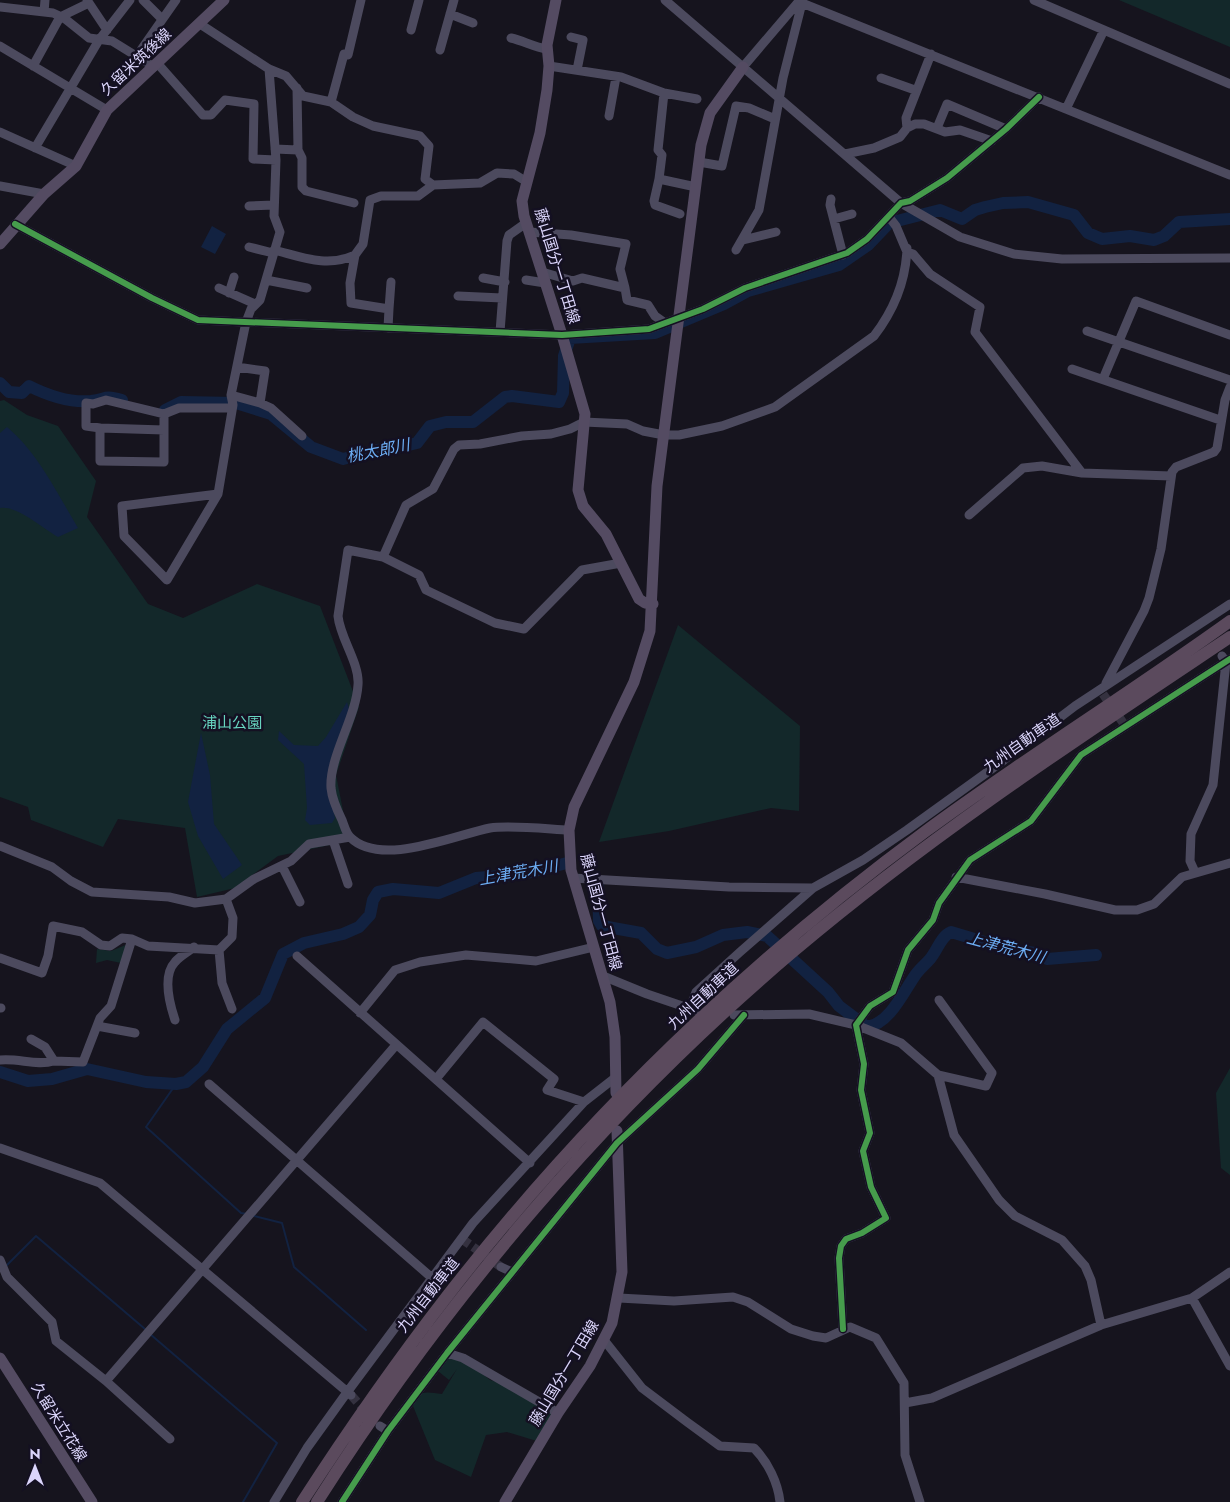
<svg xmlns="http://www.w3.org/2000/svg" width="1230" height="1502" font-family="Jost,'Noto Sans JP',sans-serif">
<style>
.green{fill:#13282a}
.water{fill:#122241}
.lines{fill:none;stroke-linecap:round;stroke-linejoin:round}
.stream{stroke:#122241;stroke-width:2}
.river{stroke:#122241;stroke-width:12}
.minor-tunnel{stroke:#34313f;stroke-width:9;stroke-dasharray:9 4.5;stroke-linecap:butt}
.minor{stroke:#4c4a5e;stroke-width:9}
.major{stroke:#544b62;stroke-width:11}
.highway{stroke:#5b4a5d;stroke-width:12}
.cycleway-casing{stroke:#141022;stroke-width:9}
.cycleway{stroke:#469c4c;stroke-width:6}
.labels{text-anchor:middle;stroke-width:5;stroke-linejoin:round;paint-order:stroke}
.street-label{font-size:15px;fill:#dbd5fb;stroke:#141022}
.park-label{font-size:15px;fill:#67d5c0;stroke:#141022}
.water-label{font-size:16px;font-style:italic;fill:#6cadf3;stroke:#141022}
</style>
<rect width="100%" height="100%" fill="#16141e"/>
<path class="green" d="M1119,0H1230V47Z
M4,400L27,415L58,426L96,481L87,517L148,604L183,618L257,584L320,606L359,707L336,775L349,841L278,856L235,888L197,897L185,828L118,819L103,847L31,820L28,807L0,797V401Z
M678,625L800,726L799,811L771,808L669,831L599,842Z
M128,944L121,963L107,960L96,963L97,949L111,951Z
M1230,1068V1175L1221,1168L1216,1093Z
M447,1353L463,1358L490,1380L517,1388L558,1413L540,1442L507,1432L486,1435L471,1477L435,1460L413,1406C418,1389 426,1392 442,1394L457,1369L449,1380L438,1371Z"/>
<path class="water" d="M212,226L226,234L215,254L201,247Z
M7,427C38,453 57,493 78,528L58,537C42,528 17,505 0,508V433Z
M347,702L350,712L329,788L335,818L332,823L310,825L305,820L307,808L304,764L278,740L279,731L294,745L318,746L326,737Z
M201,733L210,775L214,824L242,865L223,879L198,836L188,802Z"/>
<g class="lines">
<path class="stream" d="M176,1084L146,1127L241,1213L247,1214
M254,1216L282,1223L294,1267L366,1330
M5,1267L36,1236L145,1329
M150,1334L277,1443L243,1502"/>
<path class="river" d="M0,383L9,392L22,393L29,386C47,395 70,403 91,401C108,399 102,395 122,400
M165,410L181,402L236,403L271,414L311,447L343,459L377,450L396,448L417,443L430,426L446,422H473L505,397L512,396L559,402L563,393L564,356L570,338L655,333L724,304L748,291L839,265L868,245L889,223L940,210L962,219L975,210L985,207L1003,203L1028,202L1074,215L1088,233L1102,239L1130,236L1154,240L1164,236L1179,222L1230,219
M598,882L599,921L602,926L641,933L657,949L667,953L696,947L723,935L747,932L767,936L828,992L839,1006L867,1027C889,1024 903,993 914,977C918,970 925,965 930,959C937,951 941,936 951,932L1008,949L1035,953L1047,959L1096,955
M0,1072L28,1081L52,1079L87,1069L146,1082L176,1084L186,1082L203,1067L227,1029L265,998L283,954L304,943L343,934L359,927L370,915L373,900L378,892L393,889L439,893L476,878L523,874L567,863"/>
<path class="minor-tunnel" d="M1103,694L1126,727
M462,1239L501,1267
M351,1395L367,1413"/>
<path class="minor" d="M87,0L107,30
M143,0L162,19
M665,0L901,203L960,237L1014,254L1062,259L1230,258
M801,0L802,3L1230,175
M1034,0L1230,84
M0,7L53,13L64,18L89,38L112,41L154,67
M44,12L45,0
M450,14L473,23
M200,24L269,69L286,76L303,96L331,102L353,117L373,126L420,136L429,146L425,179L433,185L480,183L497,173L514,174L527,182
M411,30L419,0
M571,37L583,40L577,70
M511,38C524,41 534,47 547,49
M0,46L107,110
M440,50L454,0
M136,57L176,0
M158,64L203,115H211L225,100L254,104L253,159L276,160
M33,66L60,17L89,3
M549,66L621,77L664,93L697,99
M743,67L800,0
M881,78L915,90
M331,102L344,54L348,55L361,0
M1066,109L1104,30
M609,116L616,77
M907,128L906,118L931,54
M937,128L947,104L1006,129
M0,132L76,166
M35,148L99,40L130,0
M275,149L298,150L297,88
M298,150L302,158V187L306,191L354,203
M845,154L874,148L900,137L907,128L915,124H924L945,132L960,130L992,141
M699,162L722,166L736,106L749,108L775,119
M659,179L662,155L658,150L664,93
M0,186L44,194
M831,199L830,205L843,255
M249,206L274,205
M680,214L655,205L654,201L659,179L696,187
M889,217L896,226L907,252L913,254L930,274L980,307L975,332L1082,473
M834,219L852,214
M15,224L152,298L198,320L562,335L649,329L703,309L745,288L847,253L867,239L901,203L910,201L947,178L1006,129L1039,97
M529,232L571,235L626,244L620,269L625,288L582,278L573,281L542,272
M743,240L776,232
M249,247L273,253
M274,250C302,257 327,268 355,255
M736,250L759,210L783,78L802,3
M483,278L505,282
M266,280L307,288
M526,280L545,283
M219,288L255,304
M625,288L627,300L648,305L655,316L665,323
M229,293L234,277
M458,296L502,298
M389,309L391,282
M388,328L389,309L351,303L350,283L355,255L363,244L370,200L381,196H418L433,185
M1087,331L1230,380
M500,332L507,241L509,235L526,223
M1072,369L1220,420
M1103,379L1136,301L1230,335
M231,395L260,403L265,371L237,367
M260,403L271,408L302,436
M100,428L86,426V403L93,404L106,400L164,414
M164,430L100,428V461L164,462V414L179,408H232
M218,494L233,405L231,395L246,322L251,309L260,300L280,232L274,216L276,160L269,69
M218,494L167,580L124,536L122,506Z
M969,515L1023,468L1042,466L1082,473L1171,476
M383,557L348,550L338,616C340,638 360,664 358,685C356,718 329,757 331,788C332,799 337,810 342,820C344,825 346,833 350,837C380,868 455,835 490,828C509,825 548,829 569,830
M621,563L582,570L524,629L495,623L426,590L419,575L383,557L406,505L433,489L454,449L459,445L480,444L522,436L551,434L570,429L584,422L627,424L643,431L664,435H679L722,426L775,407L874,336C894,310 906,280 907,248
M1106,683L1144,611L1149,598L1161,549L1172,472L1176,467L1214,452L1217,448L1225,400L1230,387
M333,840L348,884
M0,846L52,867L71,881L92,892L169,897L195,903L226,899L254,879L291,861L309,844L350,837
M282,866L300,902
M1195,872L1190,861L1191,834L1213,785L1226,662L1222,656
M956,877L1045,894L1115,910H1137L1154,904L1182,877L1230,863
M573,878L729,887L813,888
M219,950L222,983L232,1009
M297,956L530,1163
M0,958L42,973L48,956L53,926L82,932L101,945L110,946L122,938L132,939L148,946L219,950L232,937L233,918L226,899
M603,976L647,994L697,1011
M0,1008H1
M690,1008L696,992L740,952L813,888L863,860L907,830L1004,760L1075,706L1230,604
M360,1013L395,970L420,962L466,955L536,961L594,947
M734,1015L809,1014L856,1025L901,1043L938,1075L986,1086L992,1073L939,1000
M175,1020C170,1005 162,976 175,962C180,956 188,952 194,947
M97,1026L135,1033
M31,1039L45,1047L54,1061L83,1062L100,1018L111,1006L132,939
M0,1060C19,1058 36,1066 54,1061
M938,1075L954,1135L999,1200L1015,1216L1062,1240L1085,1266L1091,1280L1101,1325
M436,1079L483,1022L554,1079L547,1090L584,1102
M209,1084L431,1277
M0,1148L100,1183L351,1395
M0,1260L7,1277L52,1322L56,1341L106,1381L170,1439
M501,1267L512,1272
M619,1298L674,1301L733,1297L748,1302L791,1329L813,1336L826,1338L850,1327L876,1338L904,1383L905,1455L920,1502
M1192,1298L1230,1366
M843,1329L839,1258L841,1246L846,1239L862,1233L886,1218L871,1187L863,1151L870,1133L861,1090L864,1064L856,1025L870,1006L893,992L908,950L933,920L939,903L970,860L1031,821L1081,755L1230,659
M604,1340L642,1388L687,1422L720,1446L754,1448C768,1462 778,1483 780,1502
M447,1353L463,1358L558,1413
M106,1381L396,1045
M905,1403L932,1398L1101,1325L1192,1298L1230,1272
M380,1426L388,1431
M274,1502L307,1448L348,1391L473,1223L584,1102L616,1077
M342,1502L388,1431L447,1353L617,1143L698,1069L744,1015"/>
<path class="major" d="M556,0L547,45L549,66L547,90L540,133L522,201L524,216L562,335L585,414L578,490L583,506L606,534L639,599L645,603L653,604
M0,244L44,194L76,166L107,110L224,0
M616,1093L615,1037L610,1002L571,870L569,830L574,807L634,682L650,631L657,486L701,145L710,113L743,67
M0,1358L92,1502
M505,1502L558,1413L590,1366L612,1323L622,1272L617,1131"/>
<path class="highway" d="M302,1502C348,1431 396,1362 448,1295C584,1120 747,963 926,831C1025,758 1130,693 1230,621
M317,1502C448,1296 609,1107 795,950C932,834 1082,736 1230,637"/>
<defs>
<path id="cycleway" d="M15,224L152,298L198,320L562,335L649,329L703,309L745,288L847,253L867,239L901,203L910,201L947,178L1006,129L1039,97
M843,1329L839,1258L841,1246L846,1239L862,1233L886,1218L871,1187L863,1151L870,1133L861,1090L864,1064L856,1025L870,1006L893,992L908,950L933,920L939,903L970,860L1031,821L1081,755L1230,659
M342,1502L388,1431L447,1353L617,1143L698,1069L744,1015"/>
</defs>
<use href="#cycleway" class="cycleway-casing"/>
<use href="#cycleway" class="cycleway"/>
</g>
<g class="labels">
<g class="street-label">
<text transform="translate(136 62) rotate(-43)" y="5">久留米筑後線</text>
<text transform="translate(557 266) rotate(73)" y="5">藤山国分一丁田線</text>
<text transform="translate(1022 743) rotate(-35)" y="5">九州自動車道</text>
<text transform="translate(601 912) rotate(75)" y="5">藤山国分一丁田線</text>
<text transform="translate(703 996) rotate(-43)" y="5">九州自動車道</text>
<text transform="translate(428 1295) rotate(-52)" y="5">九州自動車道</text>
<text transform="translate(564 1373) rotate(-59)" y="5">藤山国分一丁田線</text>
<text transform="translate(59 1422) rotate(58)" y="5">久留米立花線</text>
</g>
<g class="park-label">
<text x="232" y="728">浦山公園</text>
</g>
<g class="water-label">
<text transform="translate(378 450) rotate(-11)" y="6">桃太郎川</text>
<text transform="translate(518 872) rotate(-10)" y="6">上津荒木川</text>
<text transform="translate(1006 947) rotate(15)" y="6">上津荒木川</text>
</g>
</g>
<g transform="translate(35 1467)" stroke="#141022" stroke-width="4" paint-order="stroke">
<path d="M0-4L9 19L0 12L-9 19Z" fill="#dbd5fb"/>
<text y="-8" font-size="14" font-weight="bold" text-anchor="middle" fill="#dbd5fb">N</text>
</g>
</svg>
